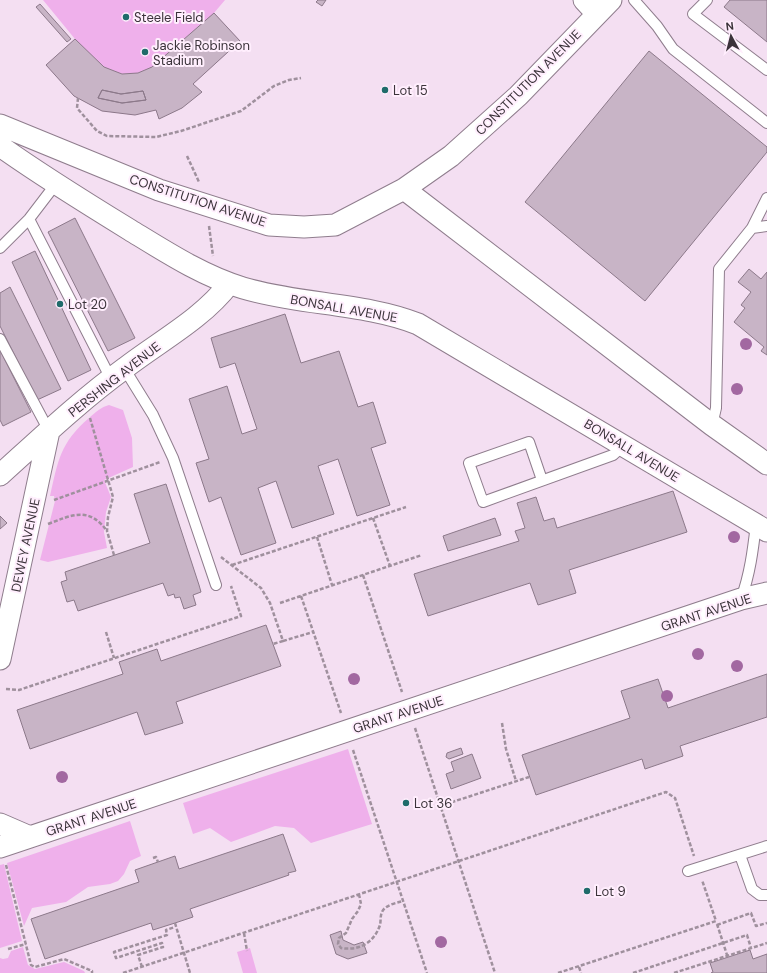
<svg xmlns="http://www.w3.org/2000/svg" width="767" height="973" font-family="'DM Sans',sans-serif">
<style>
.green{fill:#efb0eb}
.building{fill:#c8b4c6;stroke:#8c798a;fill-rule:evenodd}
.lines{fill:none;stroke-linecap:round;stroke-linejoin:round}
.service-casing{stroke:#8f7d8d;stroke-width:12}
.minor-casing{stroke:#8f7d8d;stroke-width:23}
.path{stroke:#9f909d;stroke-width:2.5;stroke-dasharray:4 2;stroke-linecap:butt}
.service{stroke:#fff;stroke-width:10}
.minor{stroke:#fff;stroke-width:21}
.tree{fill:#a268a1}
.poi-dot{fill:#1f6b6a;stroke:#ffeefd;stroke-width:1.5}
.labels{text-anchor:middle;stroke-width:4;stroke-linejoin:round;paint-order:stroke}
.poi-label{font-size:13px;fill:#3b333a;stroke:#ffeefd;text-anchor:start}
.street-label{font-size:13px;fill:#3b333a;stroke:#ffeefd}
</style>
<rect width="100%" height="100%" fill="#f4dff2"/>
<path class="green" d="M43,0H225L214,13L240,41L193,84L156,110L135,115L102,111L74,96L46,65L75,39Z
M109,405L123,410L132,438L133,467L104,480L111,497L106,512L104,532L107,548L48,562L40,560L55,501L54,496H50C58,461 60,443 89,418C96,412 101,407 109,405Z
M348,749L372,824L311,843L294,828L275,826L231,842L210,828L193,834L183,803Z
M130,821L141,856L130,861L124,874L118,881L110,884L88,887L66,902L32,908L24,926L7,863Z
M4,864L22,941L0,948V865Z
M23,947L28,965L35,969L64,962L84,971L85,973H0V958L3,959L8,958L11,951Z
M250,948L257,973H243L237,952Z"/>
<path class="building" d="M318,0H326L322,6L316,2Z
M730,0H767V42L724,7Z
M40,4L71,39L67,42L36,7Z
M214,13L240,41L193,84L202,92L182,108L159,119L156,110L135,115L102,111L74,96L46,65L75,39L104,67L122,74L138,73L152,67ZM102,90L121,94L143,91L146,100L122,103L98,98Z
M649,51L767,147V152L645,301L525,202Z
M102,90L121,94L143,91L146,100L122,103L98,98Z
M75,218L135,338L108,351L48,232Z
M35,251L91,370L68,381L12,262Z
M749,269L761,279L767,272V355L761,351L764,347L734,322L745,308L741,305L751,292L738,282Z
M10,287L61,389L37,400L0,326V293Z
M285,314L301,363L339,351L358,407L373,402L386,443L371,448L390,505L357,516L338,459L318,466L334,514L292,528L276,481L258,488L276,543L241,555L221,497L209,502L196,463L209,459L189,399L227,386L242,434L257,429L235,363L220,368L211,338Z
M0,350L31,412L3,426L0,420Z
M166,484L199,585L201,592L193,595L196,605L184,609L180,597L175,598L174,594L168,596L163,583L78,611L74,600L67,602L61,582L67,580L65,572L150,543L134,494Z
M673,491L687,532L569,570L576,593L538,605L530,583L428,616L414,574L519,541L515,531L525,528L517,503L536,497L544,521L554,518L557,528Z
M0,516L7,523L0,529Z
M495,518L501,535L448,551L443,536Z
M266,625L281,666L176,702L183,723L145,735L137,712L30,749L17,710L123,674L119,662L157,649L161,661Z
M767,674V717L680,746L683,756L645,769L642,759L536,795L522,755L630,718L621,691L658,679L668,708Z
M461,748L463,754L449,759L446,757L447,753Z
M472,754L481,778L451,789L446,774L454,771L451,762Z
M283,834L296,871L288,873L289,875L190,909L193,917L175,923L153,930L151,923L45,959L31,919L139,882L135,870L175,856L179,869Z
M341,931L343,940L354,945L363,942L367,953L348,959L336,954L330,935Z
M750,950L753,959L767,954V973H711L713,972L710,963Z"/>
<g class="lines">
<defs>
<path id="service" d="M634,0L657,26L673,49L767,123
M707,0L693,14L767,70
M29,219L111,379
M752,228L767,226
M0,248L29,219L55,185
M0,339L49,431
M124,368L153,415L173,458L216,585
M712,425L716,408L719,269L752,228L767,198
M542,480L529,442L469,463L483,502L613,455L624,445
M741,599C750,574 753,550 756,524
M740,855L752,889L760,895H767
M688,871L767,846"/>
<path id="minor" d="M584,0L596,13
M0,125L159,190L269,225L304,227L335,225L404,189L451,156L518,96L611,0
M0,146C42,176 86,203 130,230C166,252 203,276 243,288C300,305 365,303 418,324L767,531
M404,189L712,425L767,464
M0,475C41,438 81,400 125,368C160,341 202,319 229,284
M0,659L49,431
M0,824L30,837
M0,847L741,599L767,593"/>
</defs>
<use href="#service" class="service-casing"/>
<use href="#minor" class="minor-casing"/>
<path class="path" d="M78,98L77,108L97,131L107,136L156,137L181,131L241,111L274,86L289,80L301,78
M187,156L199,182
M209,226L213,256
M90,418L113,497L108,517L107,531L114,555
M54,500L160,462
M373,518L390,566
M48,524C72,515 89,506 107,531
M317,537L332,585
M221,557L261,588L270,603L283,641L273,644
M232,565L406,507
M363,575L402,692
M301,596L341,713
M280,603L422,555
M106,632L114,658
M283,641L313,632
M6,689L19,690L241,616L231,586
M502,723L506,749L516,781
M415,728L495,973
M353,750L427,973
M440,806L529,777
M153,858L156,857L158,862
M6,865L31,965L35,967L64,959L92,971V973
M359,894L361,904L358,911L352,919L346,933L339,938L338,944L341,948C359,951 374,943 380,925C381,921 380,916 382,912C385,905 396,903 403,901
M175,923L190,973
M717,924L728,958
M717,925L751,913L756,926L767,923
M244,933L247,951
M8,949L26,944
M142,967L138,955L163,947L162,943L116,958L114,952L167,935L166,930L175,927
M579,967L581,973
M123,973L666,792L675,798L694,856
M558,973L716,921L702,880
M633,973L747,935L751,948
M674,973L767,943"/>
<use href="#service" class="service"/>
<use href="#minor" class="minor"/>
</g>
<g class="tree">
<circle cx="746" cy="344" r="6"/>
<circle cx="737" cy="389" r="6"/>
<circle cx="734" cy="537" r="6"/>
<circle cx="698" cy="654" r="6"/>
<circle cx="737" cy="666" r="6"/>
<circle cx="354" cy="679" r="6"/>
<circle cx="667" cy="696" r="6"/>
<circle cx="62" cy="777" r="6"/>
<circle cx="441" cy="942" r="6"/>
</g>
<g class="poi-dot">
<circle cx="126" cy="17" r="4"/>
<circle cx="145" cy="52" r="4"/>
<circle cx="385" cy="90" r="4"/>
<circle cx="60" cy="304" r="4"/>
<circle cx="406" cy="803" r="4"/>
<circle cx="587" cy="891" r="4"/>
</g>
<g class="labels">
<g class="poi-label">
<text x="134" y="22">Steele Field</text>
<text x="153" y="50">Jackie Robinson<tspan x="153" dy="15">Stadium</tspan></text>
<text x="393" y="95">Lot 15</text>
<text x="68" y="309">Lot 20</text>
<text x="414" y="808">Lot 36</text>
<text x="595" y="896">Lot 9</text>
</g>
<g class="street-label">
<text transform="translate(528 82) rotate(-45)" y="5">CONSTITUTION AVENUE</text>
<text transform="translate(198 200) rotate(18)" y="5">CONSTITUTION AVENUE</text>
<text transform="translate(344 308) rotate(10)" y="5">BONSALL AVENUE</text>
<text transform="translate(114 379) rotate(-38)" y="5">PERSHING AVENUE</text>
<text transform="translate(632 450) rotate(31)" y="5">BONSALL AVENUE</text>
<text transform="translate(25 545) rotate(-78)" y="5">DEWEY AVENUE</text>
<text transform="translate(706 612) rotate(-18)" y="5">GRANT AVENUE</text>
<text transform="translate(398 714) rotate(-18)" y="5">GRANT AVENUE</text>
<text transform="translate(91 817) rotate(-18)" y="5">GRANT AVENUE</text>
</g>
</g>
<g transform="translate(731 36) rotate(353)" stroke="#ffeefd" stroke-width="3" paint-order="stroke">
<path d="M0-3L7 15L0 10L-7 15Z" fill="#3b333a"/>
<text y="-6" font-size="11" font-weight="bold" text-anchor="middle" fill="#3b333a">N</text>
</g>
</svg>
